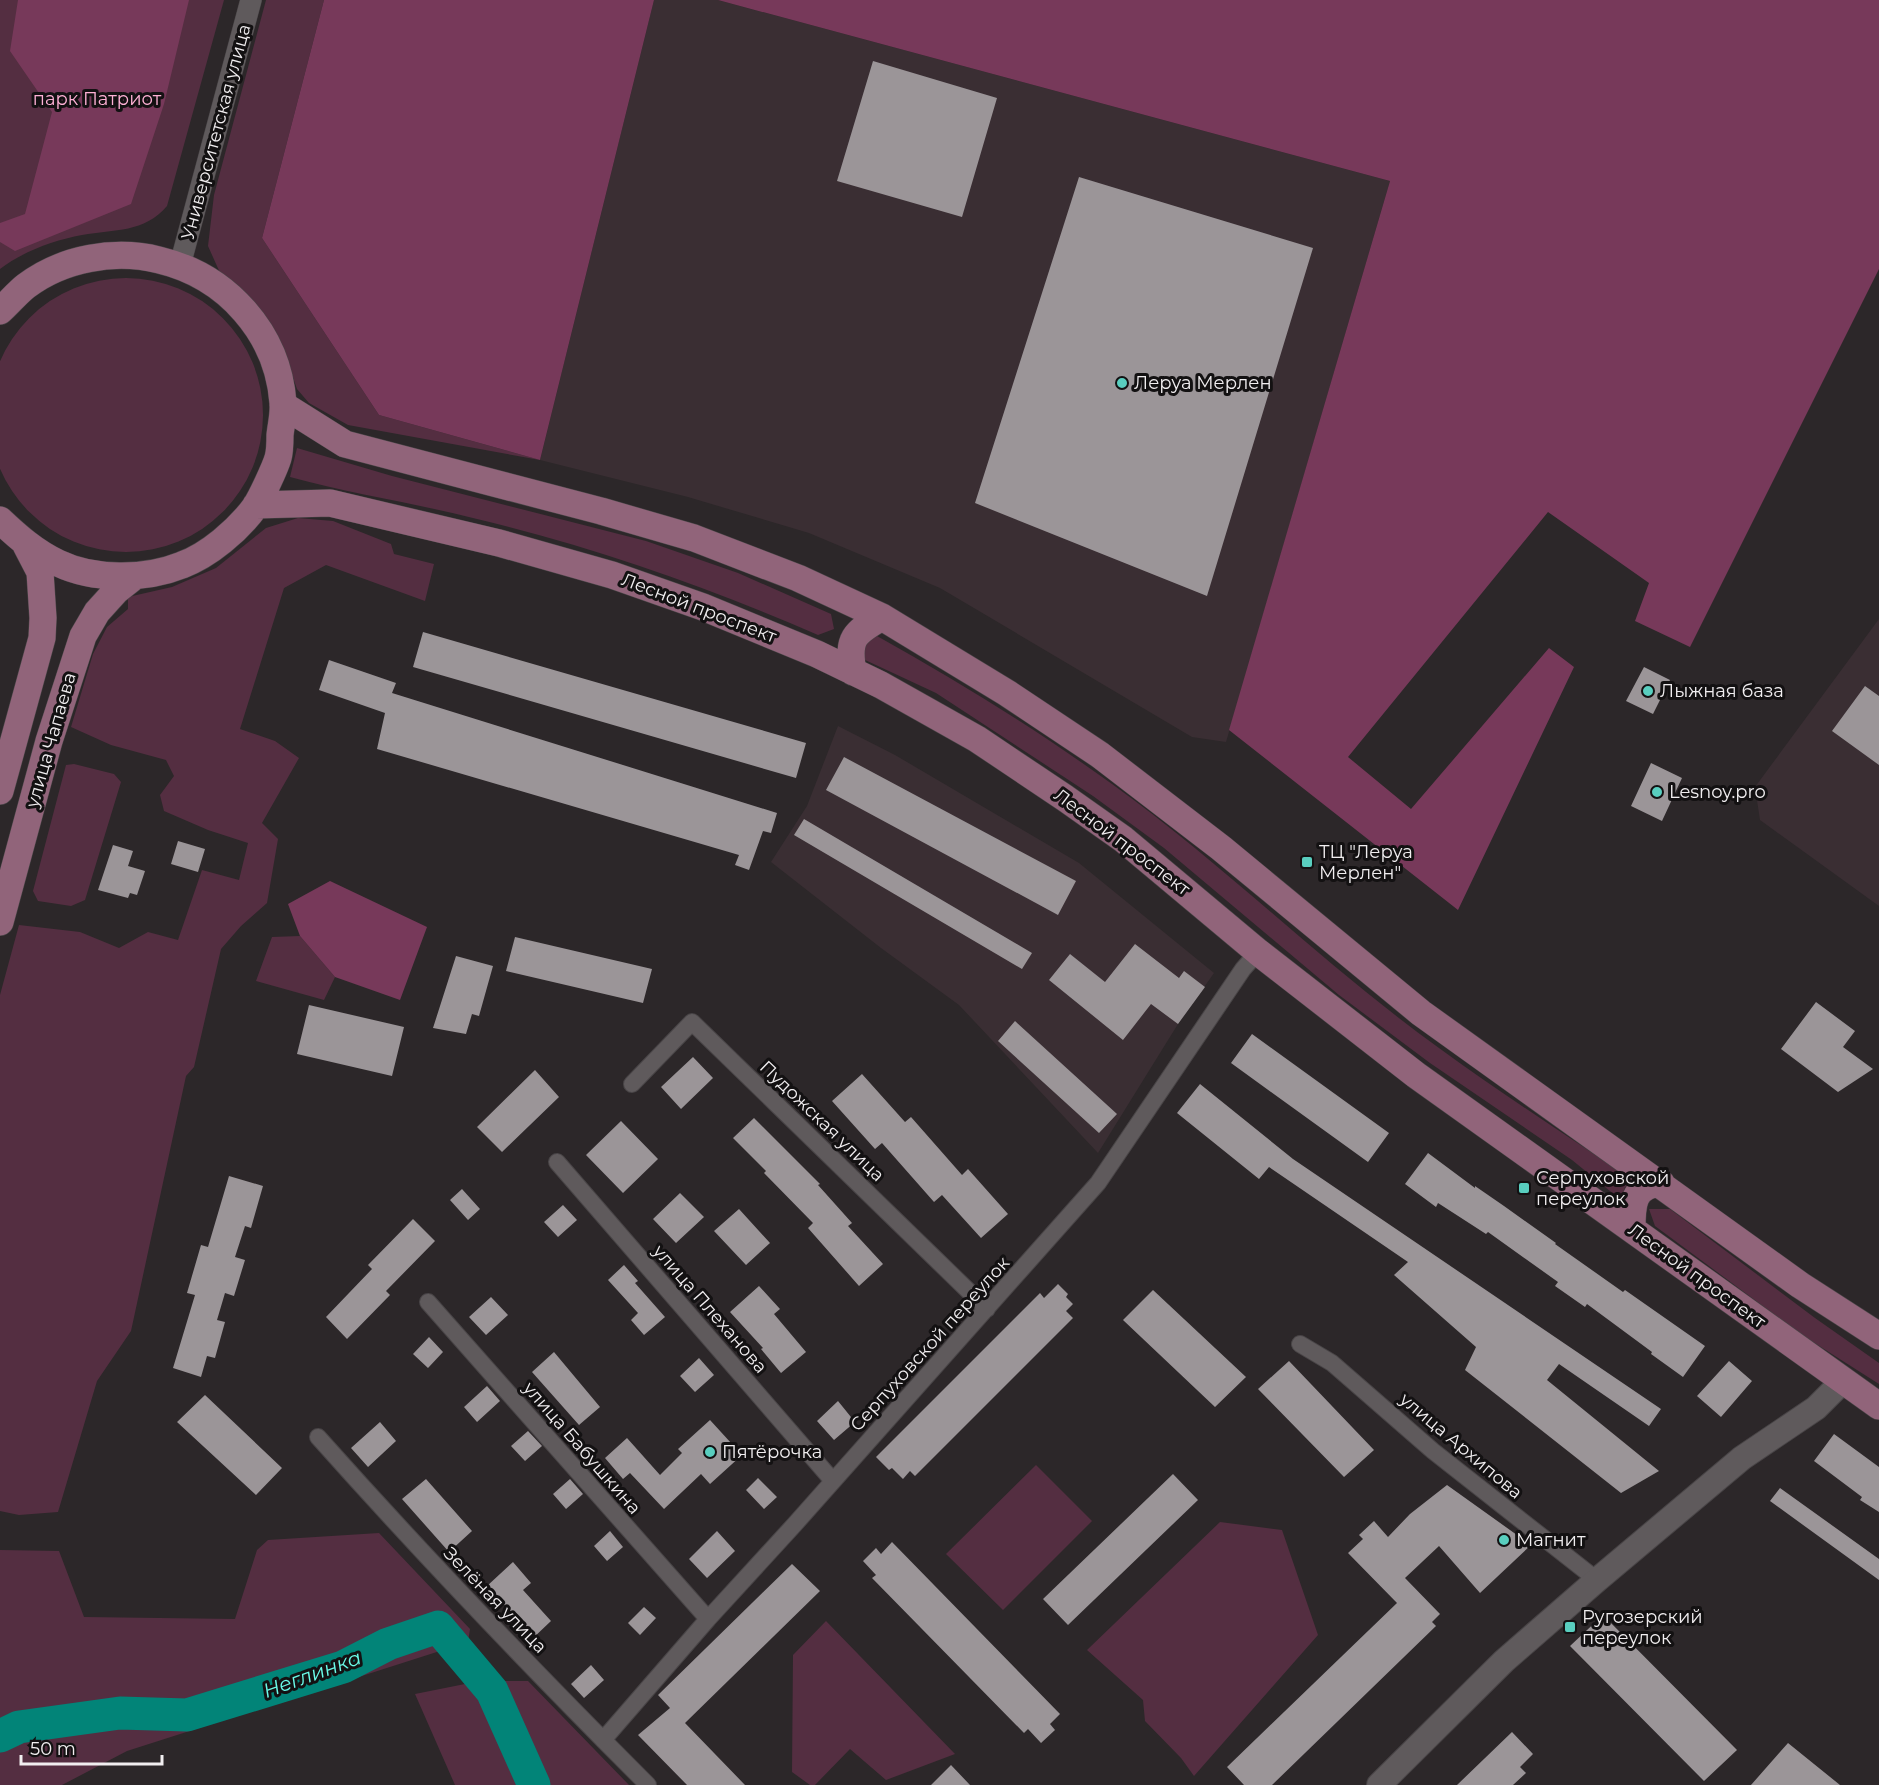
<svg xmlns="http://www.w3.org/2000/svg" width="1879" height="1785" font-family="Montserrat,sans-serif">
<style>
.built{fill:#3a2e33}
.green{fill:#542e41}
.forest{fill:#77395a}
.lines{fill:none;stroke-linecap:round;stroke-linejoin:round}
.river{stroke:#028478;stroke-width:33}
.building{fill:#9b9598}
.minor-casing{stroke:#494547;stroke-width:18}
.tertiary-casing{stroke:#494547;stroke-width:22}
.secondary-casing{stroke:#494547;stroke-width:26}
.primary-casing{stroke:#494547;stroke-width:28}
.minor{stroke:#5f5a5c;stroke-width:16}
.tertiary{stroke:#5f5a5c;stroke-width:21}
.secondary{stroke:#5f5a5c;stroke-width:24}
.primary{stroke:#91647a;stroke-width:27}
.poi-dot{fill:#59cebf;stroke:#131112;stroke-width:2}
.labels{text-anchor:middle;stroke-width:6;stroke-linejoin:round;paint-order:stroke}
.park-label{font-size:18px;fill:#ffb1d6;stroke:#131112}
.street-label{font-size:18px;fill:#f1eef0;stroke:#131112}
.poi-label{font-size:18px;fill:#f1eef0;stroke:#131112;text-anchor:start}
.water-label{font-size:20px;font-style:italic;fill:#6bfbe9;stroke:#131112}
</style>
<rect width="100%" height="100%" fill="#2c2729"/>
<path class="built" d="M654,0H718L1390,181L1226,742L1192,737L940,588L809,533L688,497L540,460Z
M1879,619V906L1760,820L1755,787Z
M838,726L895,755L1079,863L1214,973L1178,1024L1098,1153L959,1005L881,948L771,862L807,806Z"/>
<path class="green" d="M0,0H224L167,206C144,233 115,229 82,235C54,240 22,252 0,269Z
M266,0H324L262,238L379,415L540,460L348,425L309,403L297,389L282,346L221,275L208,246L214,195Z
M-11 415a137 137 0 1 1 274 0a137 137 0 1 1-274 0Z
M297,448L392,476L646,541L738,573L831,614L834,629L818,635C708,587 594,547 477,519C415,503 351,494 290,477Z
M298,518L333,521L391,544L394,554L434,564L425,601L326,565L284,588L240,729L275,741L299,758L262,823L278,839L267,903L241,926L221,949L194,1067L186,1076L131,1331L97,1381L58,1512L19,1515L0,1511V995L19,925L80,932L119,948L148,932L178,940L202,870L239,880L248,843L208,830L164,811L160,795L174,776L166,760L111,745L71,727L93,654L107,627L128,609V597L172,587L216,568L266,528Z
M877,636C958,681 1037,730 1112,784C1226,866 1325,966 1439,1048C1503,1095 1571,1138 1637,1183L1625,1187L1621,1200L1572,1160L1430,1063L1339,995L1164,848L1093,796L936,693L863,659L859,650L868,637Z
M74,764L114,774L121,782L85,900L71,906L38,901L33,891L66,765Z
M300,936L335,977L324,1000L256,981L272,937Z
M1649,1209H1670L1815,1318L1879,1363V1384L1802,1335L1655,1226Z
M1036,1465L1092,1521L1003,1610L946,1554Z
M1220,1522L1282,1530L1318,1635L1194,1776L1181,1758L1145,1721L1143,1700L1087,1650Z
M379,1533L470,1629L468,1642L127,1751L62,1785H0V1550L59,1551L84,1617L235,1619L257,1550L268,1540Z
M826,1621L955,1754L886,1780L850,1749L815,1785H810L792,1772L793,1655Z
M480,1681H528L629,1785H455L415,1694Z"/>
<path class="forest" d="M18,0H189L164,104L131,204L15,251L0,242V223L25,214L52,112L10,51Z
M324,0H654L540,460L379,415L262,238Z
M718,0H1879V269L1690,647L1635,621L1649,583L1548,512L1348,757L1411,809L1549,648L1574,667L1458,910L1229,730L1390,181Z
M330,881L427,927L400,1000L335,977L300,936L288,904Z"/>
<g class="lines">
<path class="river" d="M0,1736L19,1727L120,1713L187,1715L343,1667L388,1644L438,1627L492,1691L534,1785"/>
</g>
<path class="building" d="M873,61L997,98L962,217L837,181Z
M1079,177L1313,248L1207,596L975,503Z
M423,632L806,743L796,778L413,667Z
M329,660L396,683L392,693L777,813L771,833L763,831L749,870L735,865L739,855L377,749L385,713L319,690Z
M1644,667L1670,680L1653,714L1626,701Z
M1865,686L1879,696V765L1832,731Z
M844,757L1076,881L1058,915L826,790Z
M1651,763L1682,778L1662,821L1631,806Z
M804,819L1032,953L1022,969L794,835Z
M178,841L205,849L198,872L171,864Z
M113,845L133,851L128,866L145,871L137,895L130,893L128,898L98,890Z
M515,937L652,969L643,1003L506,971Z
M1135,944L1179,978L1184,971L1205,987L1178,1024L1151,1004L1123,1040L1049,980L1070,954L1105,982Z
M456,956L493,966L479,1016L472,1014L466,1034L433,1028Z
M1816,1002L1855,1031L1843,1047L1873,1069L1838,1092L1781,1049Z
M309,1005L404,1027L392,1076L297,1054Z
M1015,1021L1117,1114L1099,1133L998,1041Z
M1252,1034L1389,1133L1368,1162L1231,1063Z
M693,1057L713,1078L681,1109L661,1087Z
M535,1070L559,1097L502,1152L477,1127Z
M862,1074L905,1122L911,1117L962,1175L968,1169L1008,1214L981,1238L942,1195L934,1202L882,1143L875,1149L832,1101Z
M1200,1084L1293,1159L1661,1409L1649,1426L1559,1364L1547,1380L1659,1471L1621,1493L1465,1370L1476,1347L1394,1275L1408,1262L1269,1167L1259,1179L1177,1113Z
M754,1118L820,1184L818,1185L852,1223L848,1226L883,1264L859,1286L808,1228L813,1223L764,1173L766,1171L733,1138Z
M621,1121L658,1159L623,1193L586,1155Z
M1428,1153L1475,1188V1186L1504,1206L1556,1243L1555,1244L1623,1292L1625,1290L1705,1346L1683,1377L1651,1354L1652,1352L1587,1304L1585,1307L1555,1286L1558,1282L1488,1232L1486,1234L1438,1203L1436,1207L1405,1184Z
M229,1176L263,1186L251,1228L245,1226L235,1257L245,1260L234,1296L225,1293L217,1320L225,1322L215,1358L207,1356L201,1377L173,1368L195,1295L187,1293L201,1245L208,1247Z
M462,1189L480,1209L468,1220L450,1200Z
M680,1193L704,1217L676,1243L653,1219Z
M563,1205L577,1220L558,1237L544,1222Z
M739,1209L770,1243L746,1265L714,1231Z
M413,1219L435,1241L386,1291L390,1295L347,1339L326,1317L372,1269L368,1265Z
M624,1265L638,1281L635,1283L665,1317L644,1335L631,1320L638,1313L608,1280Z
M1058,1284L1068,1294L1066,1297L1073,1304L1066,1311L1073,1318L915,1476L910,1471L903,1479L892,1468L889,1470L876,1457L1040,1293L1044,1298Z
M759,1286L780,1309L774,1314L806,1352L781,1373L761,1349L763,1348L730,1312Z
M1153,1290L1246,1377L1215,1407L1123,1320Z
M491,1297L508,1315L486,1335L469,1317Z
M429,1337L443,1352L428,1368L413,1354Z
M554,1352L600,1407L579,1425L532,1372Z
M699,1358L714,1375L695,1392L680,1376Z
M1289,1361L1374,1450L1344,1477L1258,1389Z
M1729,1361L1752,1381L1721,1417L1697,1396Z
M487,1386L500,1401L477,1422L464,1407Z
M205,1395L282,1468L256,1495L177,1422Z
M838,1401L855,1422L834,1440L817,1421Z
M710,1420L742,1455L710,1484L701,1474L664,1509L630,1473L623,1479L605,1458L627,1438L660,1475L682,1453L678,1449Z
M380,1422L396,1441L368,1467L351,1448Z
M528,1431L542,1446L525,1461L511,1446Z
M1834,1434L1879,1467V1512L1860,1500L1862,1497L1814,1461Z
M1173,1474L1198,1500L1068,1625L1043,1599Z
M758,1478L777,1497L764,1509L746,1490Z
M426,1479L472,1531L449,1552L402,1499Z
M570,1479L583,1494L566,1509L553,1494Z
M1447,1485L1531,1545L1480,1593L1439,1546L1405,1578L1440,1614L1432,1622L1436,1626L1272,1785H1244L1227,1767L1397,1603L1348,1553L1363,1539L1359,1535L1374,1521L1388,1537L1410,1514Z
M1780,1488L1879,1559V1580L1770,1501Z
M610,1531L623,1547L607,1561L594,1546Z
M717,1531L735,1551L707,1578L689,1559Z
M892,1542L1060,1714L1050,1724L1055,1730L1041,1743L1028,1729L1024,1733L872,1578L876,1575L863,1561L876,1548L881,1554Z
M513,1562L531,1583L523,1590L551,1621L531,1640L521,1628L524,1626L487,1586Z
M792,1564L820,1591L685,1723L745,1785H687L638,1735L670,1708L658,1695Z
M644,1607L656,1618L640,1635L628,1623Z
M1603,1615L1737,1750L1704,1781L1570,1646Z
M591,1665L604,1680L584,1698L571,1684Z
M1512,1732L1533,1754L1520,1767L1526,1773L1513,1785H1457Z
M1788,1743L1840,1785H1751Z
M951,1765L970,1785H931Z"/>
<g class="lines">
<defs>
<path id="minor" d="M632,1084L692,1022L987,1309
M557,1162L833,1481
M428,1302L708,1619
M1300,1344L1332,1363L1433,1451L1597,1580
M318,1437C424,1556 535,1672 648,1785
M603,1740L708,1619L795,1524L1098,1183L1243,969L1258,952"/>
<path id="tertiary" d="M180,265L251,0"/>
<path id="secondary" d="M1379,1785L1504,1661L1597,1580L1742,1458L1816,1408L1842,1382"/>
<path id="primary" d="M0,311C9,303 17,293 26,286C63,258 115,249 159,260C227,276 278,333 283,403C284,414 281,425 280,435C280,442 280,451 278,458C275,468 261,498 255,507C238,530 209,555 182,565C145,580 93,580 58,563C35,552 18,537 0,520
M283,405L345,444L601,511L694,538L798,578L882,617L1007,693L1100,755L1221,848L1421,1013L1800,1285L1879,1336
M256,505L330,503L499,543L612,575L703,607L817,654L881,685L977,739L1065,798L1123,839L1258,952L1416,1075L1879,1406
M853,672C847,638 854,633 882,617
M0,791L42,638L43,618L40,572L26,545
M0,922L49,741L83,636L97,612L116,591L135,576
M1632,1229C1632,1206 1632,1185 1661,1183"/>
</defs>
<use href="#minor" class="minor-casing"/>
<use href="#tertiary" class="tertiary-casing"/>
<use href="#secondary" class="secondary-casing"/>
<use href="#primary" class="primary-casing"/>
<use href="#minor" class="minor"/>
<use href="#tertiary" class="tertiary"/>
<use href="#secondary" class="secondary"/>
<use href="#primary" class="primary"/>
</g>
<g class="poi-dot">
<circle cx="1122" cy="383" r="6"/>
<circle cx="1648" cy="691" r="6"/>
<circle cx="1657" cy="792" r="6"/>
<rect x="1301" y="856" width="12" height="12" rx="3"/>
<rect x="1518" y="1182" width="12" height="12" rx="3"/>
<circle cx="710" cy="1452" r="6"/>
<circle cx="1504" cy="1540" r="6"/>
<rect x="1564" y="1621" width="12" height="12" rx="3"/>
</g>
<g class="labels">
<g class="park-label">
<text x="97" y="105">парк Патриот</text>
</g>
<g class="street-label">
<text transform="translate(216 132) rotate(-75)" y="6">Университетская улица</text>
<text transform="translate(699 608) rotate(21)" y="6">Лесной проспект</text>
<text transform="translate(51 740) rotate(-74)" y="6">улица Чапаева</text>
<text transform="translate(1122 842) rotate(37)" y="6">Лесной проспект</text>
<text transform="translate(822 1121) rotate(44)" y="6">Пудожская улица</text>
<text transform="translate(1697 1276) rotate(36)" y="6">Лесной проспект</text>
<text transform="translate(710 1309) rotate(49)" y="6">улица Плеханова</text>
<text transform="translate(930 1344) rotate(-48)" y="6">Серпуховской переулок</text>
<text transform="translate(1461 1446) rotate(40)" y="6">улица Архипова</text>
<text transform="translate(582 1448) rotate(49)" y="6">улица Бабушкина</text>
<text transform="translate(495 1600) rotate(46)" y="6">Зелёная улица</text>
</g>
<g class="poi-label">
<text x="1134" y="389">Леруа Мерлен</text>
<text x="1660" y="697">Лыжная база</text>
<text x="1669" y="798">Lesnoy.pro</text>
<text x="1319" y="858">ТЦ "Леруа<tspan x="1319" dy="21">Мерлен"</tspan></text>
<text x="1536" y="1184">Серпуховской<tspan x="1536" dy="21">переулок</tspan></text>
<text x="722" y="1458">Пятёрочка</text>
<text x="1516" y="1546">Магнит</text>
<text x="1582" y="1623">Ругозерский<tspan x="1582" dy="21">переулок</tspan></text>
</g>
<g class="water-label">
<text transform="translate(312 1674) rotate(-20)" y="7">Неглинка</text>
</g>
</g>
<path d="M21 1755v9h141v-9" fill="none" stroke="#f1eef0" stroke-width="3"/>
<text x="30" y="1755" font-size="18" fill="#f1eef0" stroke="#131112" stroke-width="4.5" paint-order="stroke">50 m</text>
</svg>
